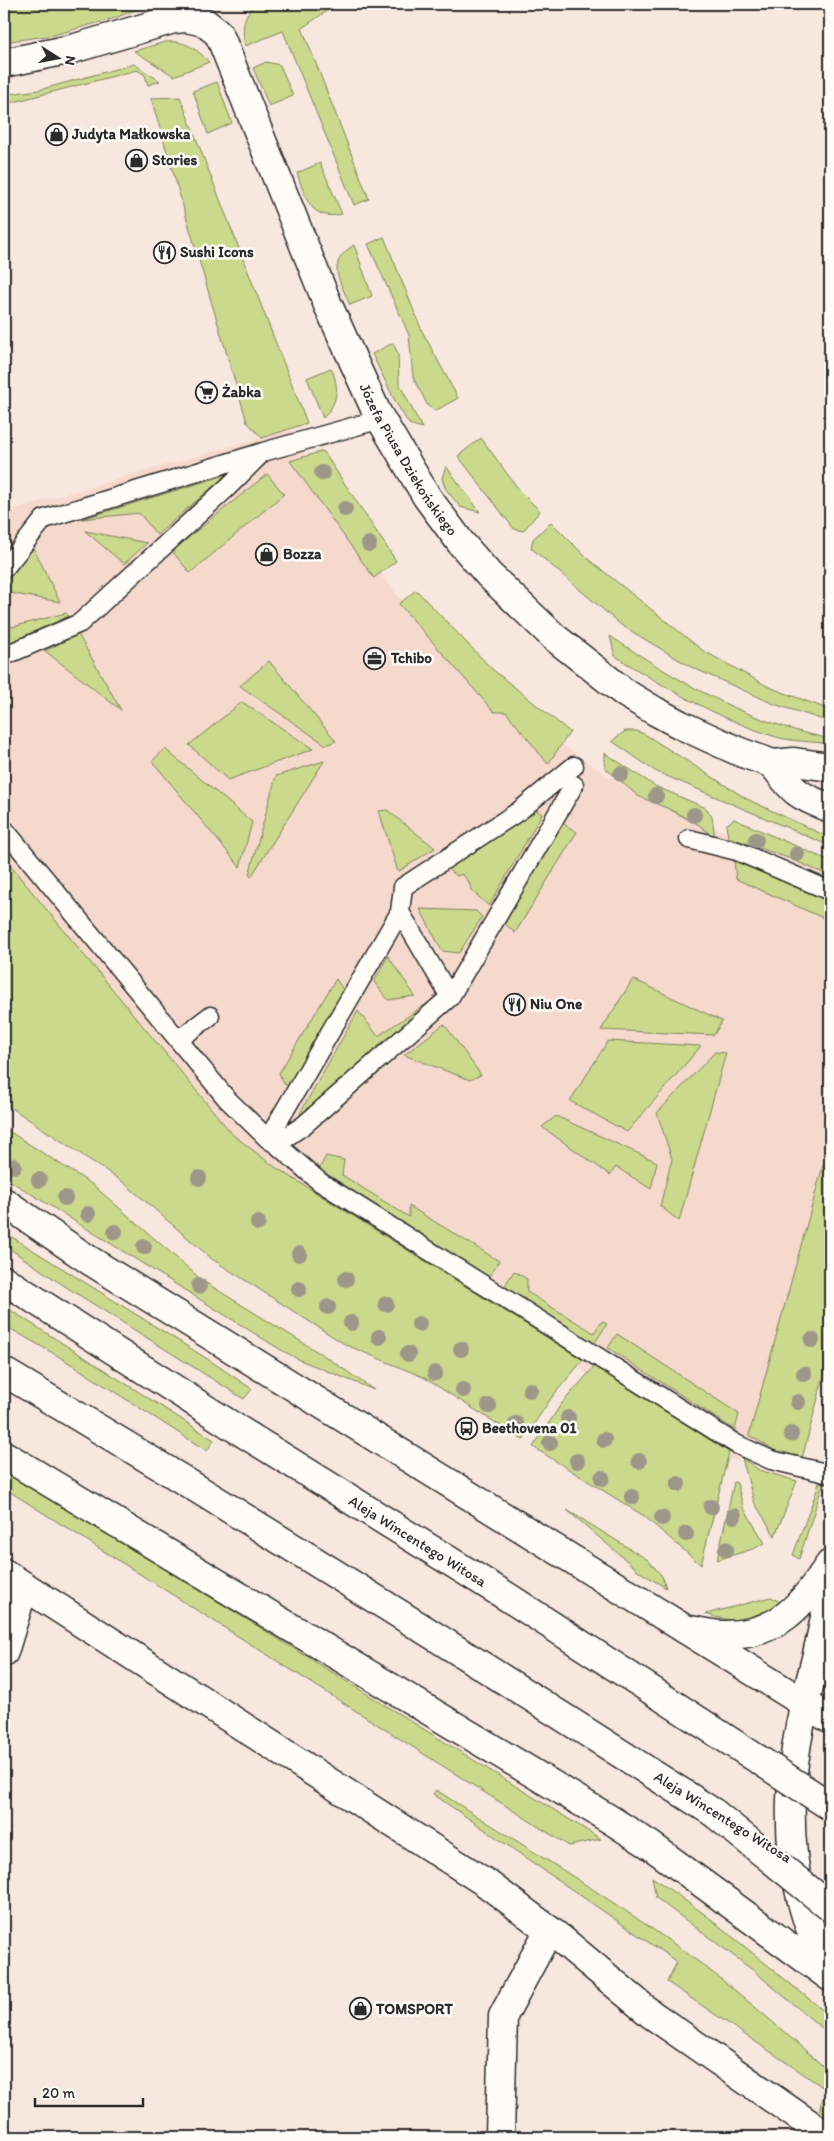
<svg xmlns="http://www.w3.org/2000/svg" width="834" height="2141" font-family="Itim,sans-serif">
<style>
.built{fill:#f5d9cd}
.green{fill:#cbd98c;stroke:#7b825c}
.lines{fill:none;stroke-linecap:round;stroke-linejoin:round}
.service-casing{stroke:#2b2b2b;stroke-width:21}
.minor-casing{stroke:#2b2b2b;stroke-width:31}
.primary-casing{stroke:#2b2b2b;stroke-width:31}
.service{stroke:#fdfcf7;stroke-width:18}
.minor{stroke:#fdfcf7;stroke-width:28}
.primary{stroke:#fdfcf7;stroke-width:28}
.primary-bridge-casing{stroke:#2b2b2b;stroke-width:31;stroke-linecap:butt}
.primary-bridge{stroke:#fdfcf7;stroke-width:28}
.tree{fill:#9d9789}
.labels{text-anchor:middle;stroke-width:5;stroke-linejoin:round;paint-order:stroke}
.poi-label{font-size:15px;font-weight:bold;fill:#2b2b2b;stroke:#fdfcf7;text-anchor:start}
.street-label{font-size:15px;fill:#2b2b2b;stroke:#fdfcf7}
</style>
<rect width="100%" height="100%" fill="#f8e7de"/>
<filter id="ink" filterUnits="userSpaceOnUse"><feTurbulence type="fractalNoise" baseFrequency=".02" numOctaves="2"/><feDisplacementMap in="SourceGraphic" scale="10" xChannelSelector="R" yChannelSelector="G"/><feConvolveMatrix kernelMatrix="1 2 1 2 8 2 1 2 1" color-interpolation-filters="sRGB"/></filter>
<g filter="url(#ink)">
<path class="built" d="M290,429L340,516L379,571L406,606L561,744L638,796L807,866L830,872V1348L803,1455L727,1460L266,1174L4,858V512Z"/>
<path class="green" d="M4,4H147L140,8L115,18L54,35L4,42Z
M256,4H337L302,28L369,199L354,205L283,31L245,46C242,31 242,14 256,4Z
M165,42C184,40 196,48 209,62L174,76L134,51Z
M266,62L280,65L293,96L269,106L253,68Z
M134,64L160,81L148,85L145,75L137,70L6,104L9,94L39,90Z
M217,82L232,123L208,134L193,91Z
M180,97L307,423L262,438L247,422L151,98Z
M320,163L342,214C310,222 305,196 297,173Z
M384,237L422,331L458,398L435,411L428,406L413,377L409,335L368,244Z
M354,245L372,296L350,305C340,281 325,263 354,245Z
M393,343L398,354L399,383L422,428L409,424L395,401L372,354Z
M331,368C340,387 338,403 323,418L307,378Z
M481,438L519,490L540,511L523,531L514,529L458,456Z
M323,451L396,561L374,578L290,461Z
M446,466L480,512L460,507L445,488L442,478Z
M267,474L284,494L190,573L172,551Z
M226,475L157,535L139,513L82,519Z
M551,522L587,558L702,650L769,687L830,710V722L774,704L691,667L621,625L531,548L533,539Z
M85,531L147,543L124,564Z
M32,545L60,602L4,592V579Z
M416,590L492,669L570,732L548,764L506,712H494L399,604Z
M66,613L69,616L4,645V618L12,627Z
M78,634L121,710L45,651Z
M610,636C663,671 718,705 779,725C795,731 813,735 830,739V744C812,741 790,742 773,736C717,718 664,687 615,656Z
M269,661L336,741L326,745L240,686Z
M242,702L313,749L228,780L189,745Z
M625,731H637L646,735L747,799L830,838V846L655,771L612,741Z
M165,749L252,822L240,867L152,761Z
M605,753L655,786L706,808L712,817L715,838L699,825L669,809L638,796L605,768Z
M324,761L251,877L249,875L276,776Z
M533,807L542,814L489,906L471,890L469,882L462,874L457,876L448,869Z
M387,810L435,848L398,872L379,811Z
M734,819L830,861V876L791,859L728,837L726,825Z
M562,823L577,832L515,933L502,921Z
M4,858L233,1135L275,1167L583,1360L552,1397L523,1440L423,1377L346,1345L212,1259L123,1182L4,1103Z
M734,861L830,902V921L736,879Z
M420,909L476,911L482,917L459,953L442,951Z
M388,956L415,996L388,1000L374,982Z
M336,979L346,994L291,1086L284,1084L279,1073Z
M633,979L722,1021L714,1035L601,1030Z
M428,1003L303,1117L300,1113L358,1011L378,1036Z
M444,1024L481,1075L470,1080L404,1055Z
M608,1041L701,1046L627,1132L570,1101Z
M715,1052L726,1053L679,1221L660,1206L672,1159L657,1113Z
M556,1116L657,1162L651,1189L616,1167L610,1175L542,1127Z
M4,1128L93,1185L203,1281L326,1357L374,1390L300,1360L281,1350L4,1177Z
M830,1140V1352L802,1459L776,1451L749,1435Z
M326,1156L344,1160L342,1175L409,1217V1206L499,1261L487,1280L317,1173Z
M4,1232L209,1360L252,1389L244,1399L60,1283L4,1245Z
M514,1271L527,1279V1292L594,1333L602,1321L607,1324L592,1347L502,1290Z
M4,1306L214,1440L207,1451L63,1359L4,1325Z
M617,1334L739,1414L735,1430L608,1348Z
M596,1365L729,1452L701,1565L644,1516L533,1447L562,1403Z
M830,1441V1462L799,1559L793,1555L817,1490Z
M742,1458L759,1470L797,1481L775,1536L754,1502Z
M4,1469L601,1839L569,1846L4,1488Z
M734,1482L737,1483L743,1507L765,1543L753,1549L717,1560Z
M567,1510L648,1560L662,1576L666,1588L640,1572Z
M771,1597L780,1602C759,1622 733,1624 706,1614Z
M436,1790C519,1843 604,1894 684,1951C735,1988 783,2031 830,2072V2130C817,2111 817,2111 827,2090L667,1982L677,1962L433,1794Z
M652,1877L707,1916L830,2016V2035L754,1971L656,1898Z"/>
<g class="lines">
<defs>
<path id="service" d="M4,569L44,519L263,452L381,419
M4,656L80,623L228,487L261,454
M574,785L450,997L304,1125L276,1144L268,1139L400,912L403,887L519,811L574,766
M4,829L227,1099L268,1139
M689,839L737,851L830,891
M400,912L450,997
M178,1040L210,1016
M276,1144L320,1182L736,1444L771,1460L830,1474"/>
<g id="minor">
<path id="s1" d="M4,63L72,49L174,19L187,18L204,22L218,33L222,41L328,305L377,413L427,497L461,543L489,575L554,637L625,693L655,711L681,725L740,752L773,764L794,762L830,767"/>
<path d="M773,764C793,792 798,796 830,808"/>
<path d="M4,1573L486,1883L561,1939L651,2014L828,2137"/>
<path d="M830,1582C826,1623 815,1662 805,1702C790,1767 784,1832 801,1898C807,1922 815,1947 830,1967"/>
<path d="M685,1629C697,1631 710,1635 723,1635C778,1636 801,1606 830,1564"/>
<path d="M4,1652L24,1586"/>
<path d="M500,2137L503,2016L549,1930"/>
</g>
<path id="primary" d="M4,1202L89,1260L830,1719
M4,1280L229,1424
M4,1372C243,1514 479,1663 714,1813
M4,1455L611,1820L650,1845L830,1977"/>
</defs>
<use href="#service" class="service-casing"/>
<use href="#minor" class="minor-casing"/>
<use href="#primary" class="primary-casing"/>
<use href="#service" class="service"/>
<use href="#minor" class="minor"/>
<use href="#primary" class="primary"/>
<defs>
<g id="primary-bridge">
<path id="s2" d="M229,1424L506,1596L830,1806"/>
<path d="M714,1813L830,1907"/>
</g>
</defs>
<use href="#primary-bridge" class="primary-bridge-casing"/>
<use href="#primary-bridge" class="primary-bridge"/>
</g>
<g class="tree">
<circle cx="322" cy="473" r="8"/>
<circle cx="345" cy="509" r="8"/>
<circle cx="369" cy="544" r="8"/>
<circle cx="621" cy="774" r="8"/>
<circle cx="656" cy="796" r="8"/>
<circle cx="694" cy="815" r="8"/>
<circle cx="756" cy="840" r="8"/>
<circle cx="797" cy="854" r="8"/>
<circle cx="14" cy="1166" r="8"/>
<circle cx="199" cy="1178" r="8"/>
<circle cx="39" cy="1180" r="8"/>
<circle cx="65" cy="1198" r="8"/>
<circle cx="88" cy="1214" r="8"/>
<circle cx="258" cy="1223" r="8"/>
<circle cx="115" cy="1232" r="8"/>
<circle cx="144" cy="1247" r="8"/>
<circle cx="299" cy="1254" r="8"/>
<circle cx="346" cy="1279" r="8"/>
<circle cx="199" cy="1286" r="8"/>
<circle cx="299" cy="1289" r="8"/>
<circle cx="386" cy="1304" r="8"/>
<circle cx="328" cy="1307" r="8"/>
<circle cx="351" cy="1323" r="8"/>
<circle cx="419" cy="1324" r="8"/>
<circle cx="379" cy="1337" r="8"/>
<circle cx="812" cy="1340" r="8"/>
<circle cx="461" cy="1349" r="8"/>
<circle cx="408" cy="1354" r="8"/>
<circle cx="435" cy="1373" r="8"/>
<circle cx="804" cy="1374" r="8"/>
<circle cx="463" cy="1390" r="8"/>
<circle cx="530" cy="1390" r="8"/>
<circle cx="798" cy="1402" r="8"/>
<circle cx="489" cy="1406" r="8"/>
<circle cx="568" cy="1418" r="8"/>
<circle cx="516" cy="1424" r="8"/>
<circle cx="791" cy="1434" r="8"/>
<circle cx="604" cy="1440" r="8"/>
<circle cx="550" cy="1443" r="8"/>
<circle cx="577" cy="1461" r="8"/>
<circle cx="639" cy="1461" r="8"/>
<circle cx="602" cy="1478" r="8"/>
<circle cx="678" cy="1484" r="8"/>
<circle cx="632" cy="1497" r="8"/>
<circle cx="711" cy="1507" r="8"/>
<circle cx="734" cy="1516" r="8"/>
<circle cx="662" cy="1518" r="8"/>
<circle cx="686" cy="1534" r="8"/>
<circle cx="726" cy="1549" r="8"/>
</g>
</g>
<defs>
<symbol id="shop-ring" viewBox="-11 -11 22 22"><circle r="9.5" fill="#fdfcf7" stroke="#2b2b2b" stroke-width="1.5"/><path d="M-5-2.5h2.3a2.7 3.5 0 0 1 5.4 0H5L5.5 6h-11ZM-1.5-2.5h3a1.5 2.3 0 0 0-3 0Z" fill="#2b2b2b"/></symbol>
<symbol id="restaurant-ring" viewBox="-11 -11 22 22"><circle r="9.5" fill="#fdfcf7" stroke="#2b2b2b" stroke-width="1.5"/><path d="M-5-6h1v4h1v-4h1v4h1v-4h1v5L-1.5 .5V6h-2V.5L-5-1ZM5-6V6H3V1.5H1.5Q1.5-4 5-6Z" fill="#2b2b2b"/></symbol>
<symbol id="supermarket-ring" viewBox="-11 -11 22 22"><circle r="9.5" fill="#fdfcf7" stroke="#2b2b2b" stroke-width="1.5"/><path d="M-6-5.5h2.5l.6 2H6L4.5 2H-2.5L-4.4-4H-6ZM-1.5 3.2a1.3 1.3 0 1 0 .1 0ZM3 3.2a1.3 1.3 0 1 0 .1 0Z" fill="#2b2b2b"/></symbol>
<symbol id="office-ring" viewBox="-11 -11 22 22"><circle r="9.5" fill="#fdfcf7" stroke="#2b2b2b" stroke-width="1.5"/><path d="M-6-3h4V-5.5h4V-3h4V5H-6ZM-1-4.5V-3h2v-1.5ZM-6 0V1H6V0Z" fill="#2b2b2b"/></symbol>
<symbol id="bus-ring" viewBox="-11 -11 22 22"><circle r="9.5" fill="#fdfcf7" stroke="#2b2b2b" stroke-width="1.5"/><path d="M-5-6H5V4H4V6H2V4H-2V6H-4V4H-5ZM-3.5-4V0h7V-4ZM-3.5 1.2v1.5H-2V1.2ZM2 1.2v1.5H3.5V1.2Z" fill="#2b2b2b"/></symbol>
</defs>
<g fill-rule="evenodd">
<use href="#shop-ring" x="44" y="122" width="25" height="25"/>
<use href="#shop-ring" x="124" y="148" width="25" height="25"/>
<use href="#restaurant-ring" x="152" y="240" width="25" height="25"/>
<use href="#supermarket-ring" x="194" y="380" width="25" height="25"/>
<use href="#shop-ring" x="254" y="542" width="25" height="25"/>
<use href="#office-ring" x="362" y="646" width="25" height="25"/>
<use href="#restaurant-ring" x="502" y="992" width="25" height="25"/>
<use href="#bus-ring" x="454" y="1416" width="25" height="25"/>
<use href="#shop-ring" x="348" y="1996" width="25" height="25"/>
</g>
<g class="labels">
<g class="poi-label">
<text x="72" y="139">Judyta Małkowska</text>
<text x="152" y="165">Stories</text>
<text x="180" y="257">Sushi Icons</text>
<text x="222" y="397">Żabka</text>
<text x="283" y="559">Bozza</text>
<text x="391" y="663">Tchibo</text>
<text x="530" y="1009">Niu One</text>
<text x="482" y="1433">Beethovena 01</text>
<text x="376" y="2014">TOMSPORT</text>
</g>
<g class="street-label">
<text dy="5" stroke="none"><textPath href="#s1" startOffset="692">Józefa Piusa Dziekońskiego</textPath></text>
<text dy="5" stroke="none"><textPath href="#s2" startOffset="222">Aleja Wincentego Witosa</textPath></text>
<text transform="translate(723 1817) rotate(32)" y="5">Aleja Wincentego Witosa</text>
</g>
</g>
<rect width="834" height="2141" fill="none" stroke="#fdfcf7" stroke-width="20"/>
<rect x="10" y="10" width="814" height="2121" fill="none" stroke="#2b2b2b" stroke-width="2" filter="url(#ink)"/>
<g transform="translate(58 58) rotate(101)" stroke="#fdfcf7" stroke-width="4" paint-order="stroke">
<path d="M0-4L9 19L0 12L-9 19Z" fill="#2b2b2b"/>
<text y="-8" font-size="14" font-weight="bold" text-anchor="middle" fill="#2b2b2b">N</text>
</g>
<path d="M35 2098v8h108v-8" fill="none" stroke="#2b2b2b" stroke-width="2.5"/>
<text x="42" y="2098" font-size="15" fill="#2b2b2b" stroke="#fdfcf7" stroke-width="4" paint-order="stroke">20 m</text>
</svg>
